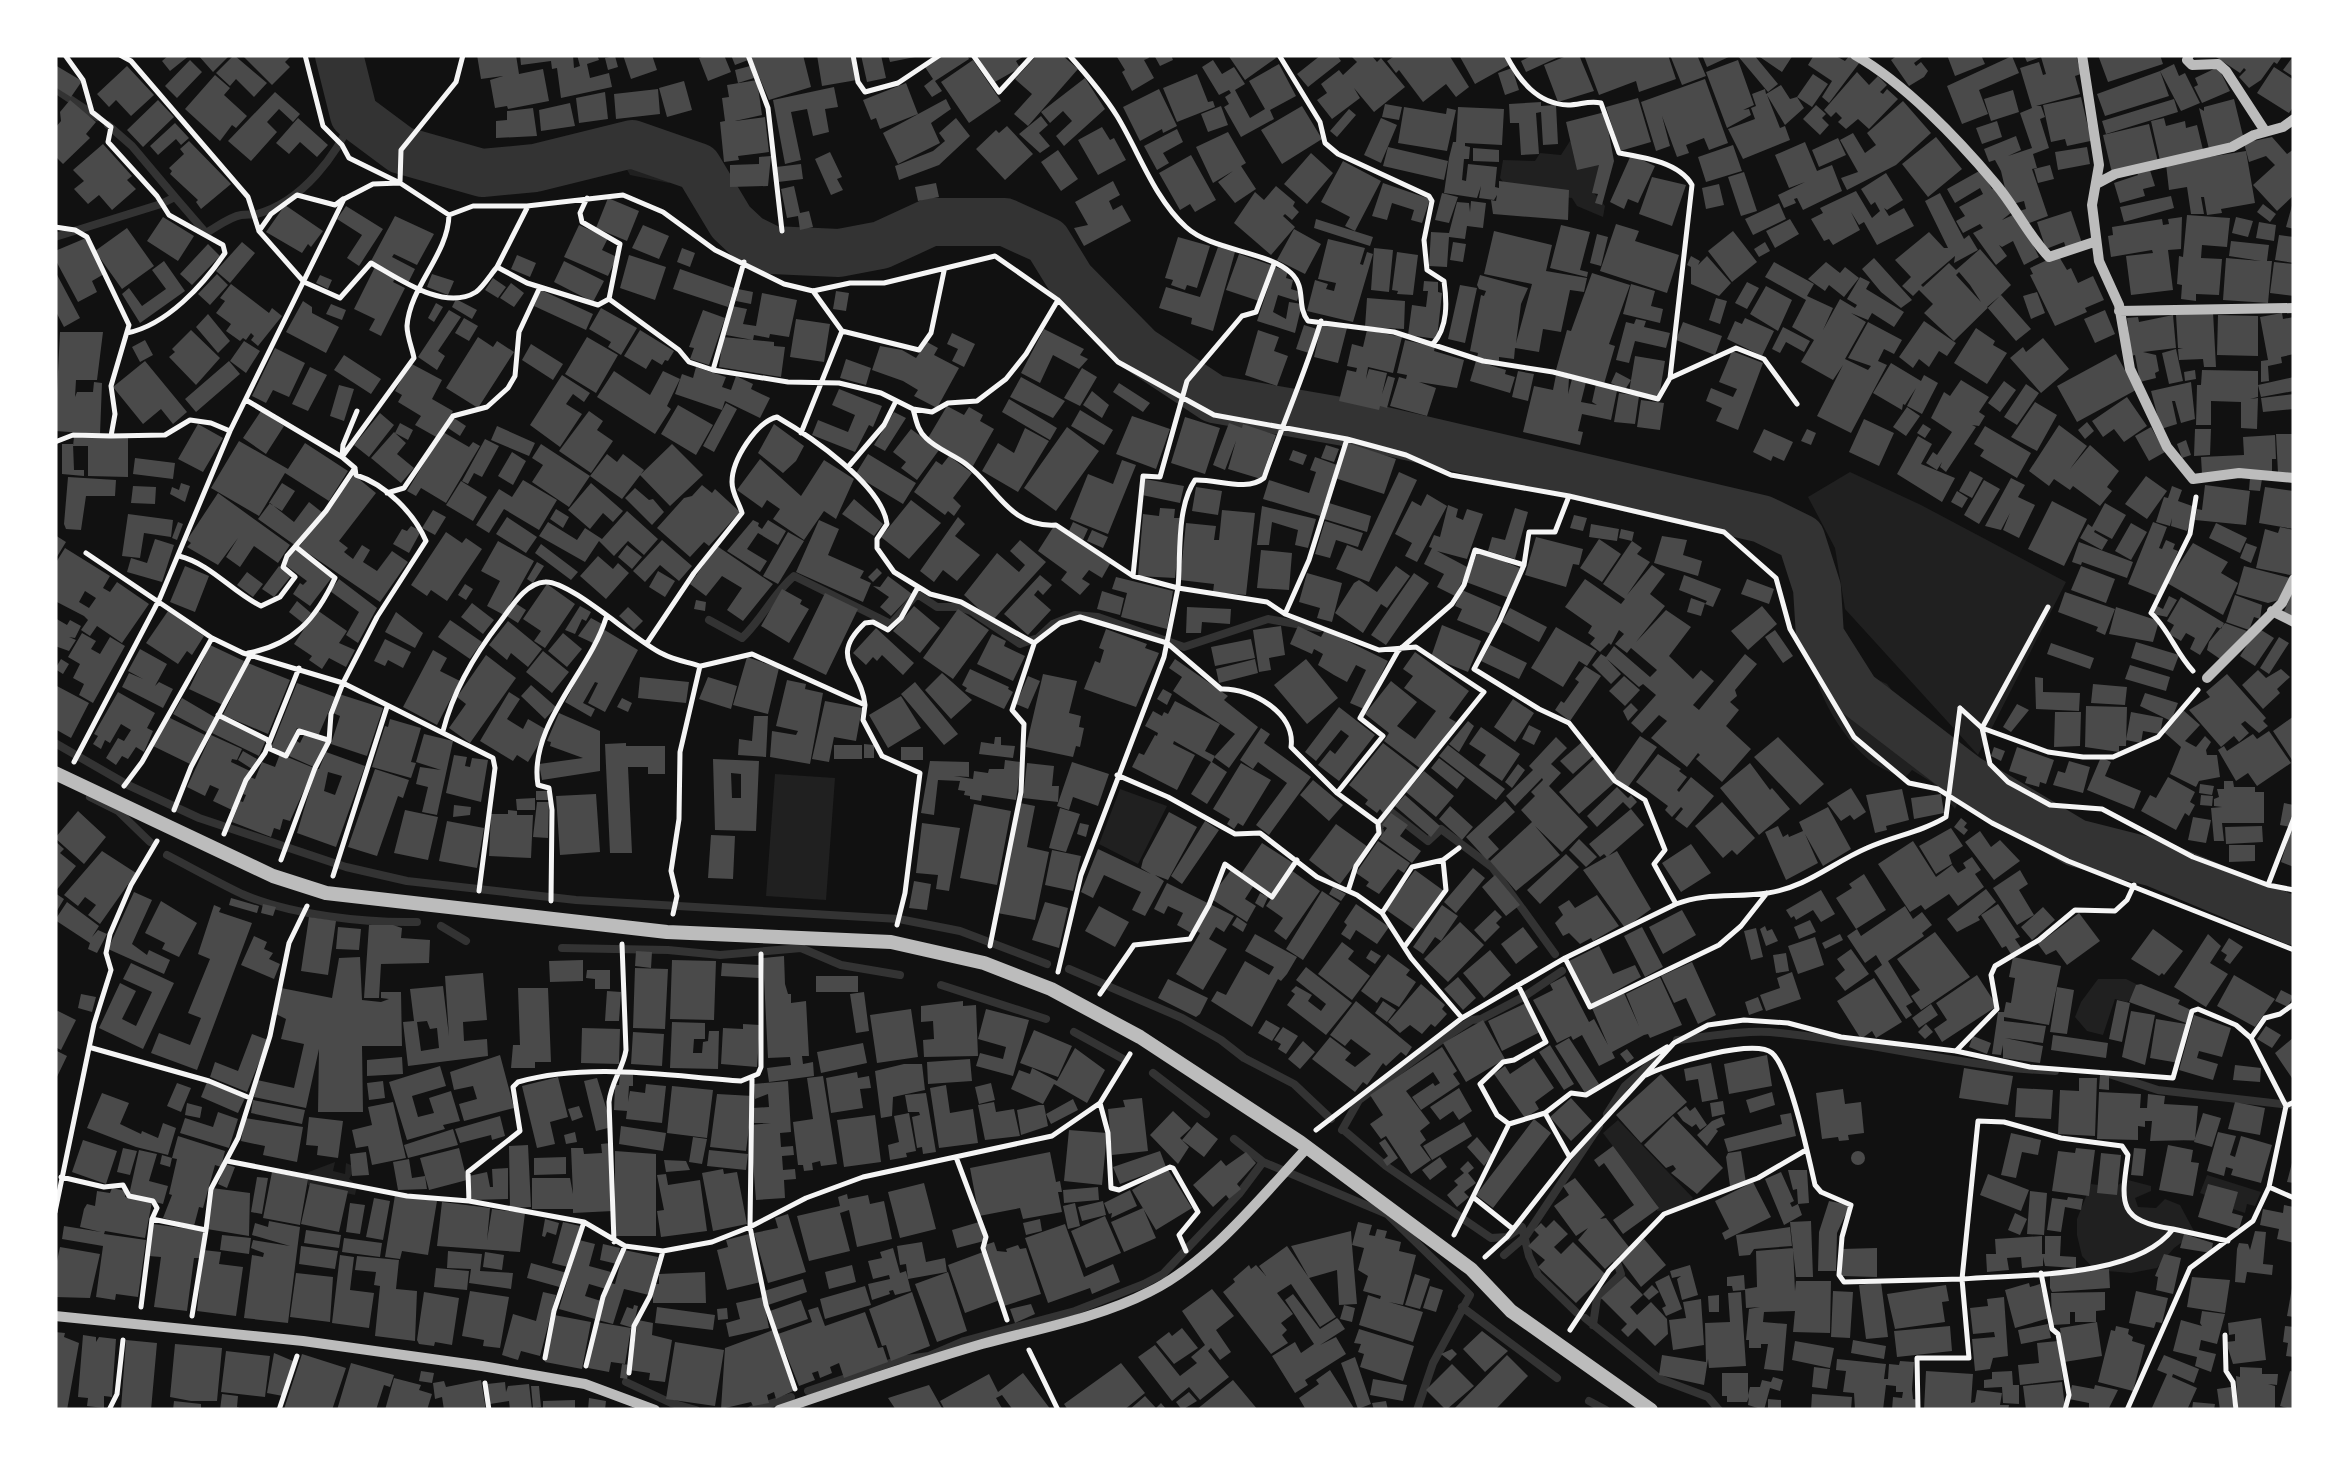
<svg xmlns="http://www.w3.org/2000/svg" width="2349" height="1465" font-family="'Space Grotesk',sans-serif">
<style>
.green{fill:#202020}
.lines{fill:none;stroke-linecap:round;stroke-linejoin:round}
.stream{stroke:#333;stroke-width:8}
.river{stroke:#333;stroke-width:48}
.building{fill:#4a4a4a;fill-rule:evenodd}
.path{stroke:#f5f5f5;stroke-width:5}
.minor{stroke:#bcbcbc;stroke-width:10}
.tertiary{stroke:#bcbcbc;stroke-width:14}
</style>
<rect width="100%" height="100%" fill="#111"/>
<path class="green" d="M1570,141L1602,167L1594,193L1605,206L1603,217L1577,206L1572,198L1511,192L1500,178L1503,160L1535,161L1540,153L1561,155Z
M636,155L651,157L656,172L667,170L673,178L669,183L630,175L625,166L629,159Z
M1850,472L1921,505L2066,582L1978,755L1845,609L1835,548L1808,497Z
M1838,661L1887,684L1909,713L1900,721L1935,741L1972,770L1955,809L1933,783L1912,770L1904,779C1893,773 1879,768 1869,760C1846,740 1826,709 1817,681Z
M775,774L835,778L826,900L766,896Z
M1120,789L1167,806L1138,864L1099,844Z
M2098,979H2126L2144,988L2127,1002L2115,999L2103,1035L2087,1031L2075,1017L2081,1002Z
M1618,1120L1693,1198L1683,1209L1657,1211V1205L1603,1133Z
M335,1162L333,1171L345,1174L346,1163L356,1167L349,1179L357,1185L355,1195L308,1185L306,1173Z
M2207,1175L2261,1192L2255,1206L2247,1204L2245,1213L2233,1209L2236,1198L2207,1187L2205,1195L2200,1193Z
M2128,1180L2151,1186V1191L2135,1198L2138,1207L2156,1208L2165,1199L2180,1205L2195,1233L2174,1248L2157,1268L2131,1273L2095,1270L2082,1256L2077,1235V1219L2091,1184L2113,1187Z"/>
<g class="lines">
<path class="stream" d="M55,89L97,117
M108,125L132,146L175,197
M55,237L161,204L175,197L206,233C217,227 229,217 241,215C246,214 252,215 257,214C302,202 337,155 354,115
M709,620L742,638C762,619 774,593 794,576L891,624L917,594L937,607H959L971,611L1020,644L1038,638L1053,624L1075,615L1098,617L1184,647L1268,619L1319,628
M55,743L128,785L199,818L346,867L407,881L576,900L899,919L960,931L1047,964
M90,797L118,811L150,842
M1380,832L1379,827L1391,812L1428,841L1441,829L1492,867L1555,954
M167,855C192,868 217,882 242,894C290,915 365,923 417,922
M441,926L466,941
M562,948L668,950L720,955L801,948L841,965L900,975
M1069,969L1104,984
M941,985L1046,1019
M1110,987L1182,1018L1221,1040L1244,1058L1294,1084L1331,1119
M1074,1032L1125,1060
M1677,1040C1708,1037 1740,1030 1770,1032C1866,1040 1959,1067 2055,1071
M1153,1073L1206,1114
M2109,1074L2158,1090L2291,1105
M1607,1114L1625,1086L1664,1052
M1342,1130L1359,1100L1440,1041L1472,1020L1481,1019L1525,996L1562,971
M1346,1132L1386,1166L1491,1238L1507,1237L1522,1227L1529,1256L1538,1275L1577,1313
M1234,1139L1263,1162L1387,1214L1470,1295L1433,1363L1417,1410
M1504,1255L1526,1236L1599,1126
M1462,1307L1557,1378
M1585,1318L1660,1379L1708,1397L1719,1410
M1593,1325L1597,1298L1621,1274L1617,1262
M626,1382L671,1403L696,1410
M808,1391L899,1360L929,1356L964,1341L1075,1311L1144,1284L1163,1274L1239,1194L1263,1162
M1589,1401L1606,1410
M751,1410L791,1397"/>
<path class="river" d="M339,55L354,115L401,150L482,173L535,168L632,144L698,167L731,222L748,238L772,250L839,253L881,245L931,222H1005L1047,241L1071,280L1140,350L1214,399L1351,423L1762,519L1801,538L1817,588L1820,636L1856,693L1967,778L2076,843L2155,863L2294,921"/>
</g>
<path class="building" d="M169,55H190L170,71L162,61Z
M198,55H230L213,72Z
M234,55L267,83L254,97L236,79L230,86L216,73Z
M242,55H292L285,62L290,67L272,85Z
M477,55H516L519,74L543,69L549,101L508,109L507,106L495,108L490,80L503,76L481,79Z
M520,55H573L574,68L580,66L577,55H597L599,60L587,64L590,78L609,73L612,87L561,98L557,68L552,69L551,61L521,65Z
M623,55H652L657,70L631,79Z
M707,55H724L731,72L708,81L699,58Z
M731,55H746L748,60L735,65Z
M750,55H803L811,87L769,100Z
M817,55L853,56L857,80L822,86Z
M861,55H881L886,78L867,82Z
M888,55H915V57L890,62Z
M943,55H967L969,59L935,81L942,91L932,97L924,86L933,79L925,67Z
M977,55H1026L1016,61L1020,68L993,83Z
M1037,55H1062L1078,69L1028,126L1014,114L1032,94L1015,79Z
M1120,55H1148L1149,58L1144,60L1154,78L1132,91L1122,72L1125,70L1117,57Z
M1154,55H1171L1173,60L1160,66Z
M1228,55H1274L1276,58L1245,80Z
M1321,55H1337L1341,61L1308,87L1297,74Z
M1350,55H1371L1377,62L1381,58L1405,87L1374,112L1354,88L1360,98L1332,119L1317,100L1327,93L1321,84L1339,70L1343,75L1357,62Z
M1396,55H1449L1469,87L1456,97L1446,84L1423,102L1399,70L1396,73L1387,61Z
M1459,55H1503L1509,65L1475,84Z
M1533,55H1563L1526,72L1521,61Z
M1569,55H1579L1594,91L1558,102L1544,65Z
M1584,55H1668L1676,79L1639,92L1636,81L1599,95Z
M1670,55H1697L1706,76L1682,85Z
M1702,55H1733L1707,67Z
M1737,55H1754L1778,84L1768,92Z
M1757,55H1793L1782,72Z
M1814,55H1834L1845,61L1850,55L1860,62L1829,103L1822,97L1832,81L1808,65Z
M1898,55H1925L1914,63L1916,66L1921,62L1928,71L1924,77L1909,86L1891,60Z
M1947,55H1981L1985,64L1955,76Z
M2024,55H2076L2081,74L2075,76L2080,94L2036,106H2041L2045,117L2040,119L2049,148L2033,154L2037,168L2032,169L2048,216L2024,225L2019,211L2026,209L2024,201L2009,205L2001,171L1995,160L1989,162L1984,149L2016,136L2021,150L2008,156L2032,148L2020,113L2032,108L2020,68L2039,62L2043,75L2046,74L2041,57L2027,62Z
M2098,55H2160L2163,64L2108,82Z
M2213,55H2283L2277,64L2274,62L2261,80L2249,88L2239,77L2246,70L2244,68L2240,73Z
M2294,55V77L2283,70Z
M615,56L618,67L608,70L605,58Z
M2012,56L2019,73L1979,90L1988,114L1962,124L1947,86Z
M190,60L202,72L177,98L165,86Z
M973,60L1001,101L969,123L941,82Z
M1213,60L1222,74L1234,67L1245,84L1235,90L1250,118L1265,109L1249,81L1279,64L1296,96L1270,110L1274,119L1241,137L1224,107L1229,104L1225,97L1231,93L1229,90L1219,95L1202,67Z
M1738,60L1754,105L1743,110L1749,109L1751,115L1727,128L1706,72Z
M2174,64L2179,76L2185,73L2200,103L2181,111L2160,71Z
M55,65L82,81L71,97L55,87Z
M127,66L154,95L131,116L116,100L109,107L97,94Z
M750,66L754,78L738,83L735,70Z
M2218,67L2230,91L2202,103L2194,87L2198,85L2195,78Z
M2274,67L2294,80V106L2289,113L2257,93Z
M1512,68L1519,90L1505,95L1498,73Z
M2160,71L2169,96L2105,116L2097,94Z
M1857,72L1869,85L1878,76L1887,85L1880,92L1883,94L1887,89L1898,99L1869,129L1858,119L1846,129L1838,122L1842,118L1836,112L1831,117L1824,110Z
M1197,74L1208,102L1213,101L1215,107L1177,122L1163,88Z
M1813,74L1828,84L1812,107L1797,97L1804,108L1785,125L1767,95L1780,128L1785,126L1790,140L1743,159L1728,129L1755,119L1751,108L1756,106L1752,94L1765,89L1766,94L1781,85L1790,99L1797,97Z
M215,75L230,88L224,95L247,116L236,128L232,125L220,141L185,109Z
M1085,78L1105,109L1064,146L1056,136L1072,121L1063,111L1050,123L1041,112Z
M1705,79L1728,143L1709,150L1704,138L1686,145L1689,153L1677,157L1662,116L1670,146L1656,151L1641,102Z
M757,80L762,115L735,121L765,117L769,152L738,156L739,160L724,162L720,122L725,121L722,98L729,97L727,85Z
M684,81L692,110L667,117L659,88Z
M906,83L918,114L880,129L876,118L871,120L863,100Z
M834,87L838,107L825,109L829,132L813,136L807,109L791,112L801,160L785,164L773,100Z
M658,89L660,114L616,119L614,94Z
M1159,89L1177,126L1163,133L1162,129L1140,141L1123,107Z
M2013,90L2019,112L1991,121L1984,99Z
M275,92L300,114L293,122L279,109L267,122L277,132L251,161L228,141Z
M605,92L608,119L579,123L576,98Z
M2081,97L2088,127L2092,126L2095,140L2067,146L2065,139L2051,142L2043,105Z
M1638,98L1651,142L1620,151L1606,107Z
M946,99L951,109L931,123L940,143L898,164L883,133Z
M2174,99L2178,112L2106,134L2102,121Z
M2234,99L2244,140L2209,149L2199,108L2204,111V107Z
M70,100L96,122L86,134L90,138L63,164L55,156V128L61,121L60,112Z
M158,100L174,117L143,147L127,130Z
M1903,101L1931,133L1896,165L1847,190L1841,178L1858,172L1840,140L1853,133L1865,153L1876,145L1867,133Z
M1541,102V106L1556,105L1558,144L1543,145L1541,112L1536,113L1539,154L1521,155L1519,123H1510L1509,104Z
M570,103L575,126L541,131L539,110Z
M1385,104L1402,107L1399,120L1382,117Z
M1816,105L1826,114L1822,118L1829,125L1820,135L1803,119Z
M1221,106L1228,125L1208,132L1201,114Z
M1302,106L1322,139L1282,164L1261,130Z
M1404,107L1446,114L1447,108L1456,110L1447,151L1398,143Z
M1458,107L1504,109L1502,145L1465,143V146L1470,147L1469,159H1464L1462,180L1466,181L1468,164L1497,167L1495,187L1499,188V181L1569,190L1568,220L1493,214L1491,200L1496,201L1497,195L1494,200L1479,198L1481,186L1477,198L1444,193L1449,158L1453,142H1456Z
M533,108L537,136L496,138V121L507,120V111Z
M1349,109L1356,115L1337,137L1330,131Z
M1605,112L1614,161L1602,205L1595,203L1598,194L1592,193L1599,165L1577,170L1566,122Z
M1041,116L1048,125L1039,133L1050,146L1040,153L1019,134Z
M298,118L328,145L317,157L300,142L289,154L276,143Z
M956,118L970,136L939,165L899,180L895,166L933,151L945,141L939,133Z
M1381,118L1397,125L1381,163L1364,155Z
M2164,118L2166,126L2185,121L2186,128L2197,125L2203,150L2160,161L2151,121Z
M1997,121L2002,137L1982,144L1976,128Z
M175,123L189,138L181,145L176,139L158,155L150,146Z
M2149,124L2158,162L2112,173L2103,135Z
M1007,126L1033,154L1005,180L976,149L996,130L999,133Z
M1102,127L1110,140L1114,138L1126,160L1098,175L1078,140Z
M1177,129L1183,142L1163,153L1169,163L1157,170L1144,146Z
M1228,132L1246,163L1241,166L1256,189L1235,203L1218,182L1233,171L1213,183L1196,147Z
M1936,137L1962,169L1928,197L1902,164Z
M2272,137L2287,154L2294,149V195L2277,211L2253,185L2275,165L2266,156L2249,162L2244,143Z
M1838,138L1846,155L1819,167L1812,150Z
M189,141L231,184L201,209L196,202L198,200L170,174L172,171L169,168L184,154L180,149Z
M1805,142L1817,171L1832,165L1842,191L1803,210L1797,198L1794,199L1796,203L1784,208L1778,195L1805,182L1789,188L1775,155Z
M103,144L132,176L127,180L136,189L112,210L99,195L88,204L74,189L84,181L73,170Z
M1733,145L1742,171L1706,182L1698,157Z
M1388,147L1448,161L1444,180L1383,166Z
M2087,147L2090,164L2058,170L2055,152Z
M1473,148L1499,150V162L1473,161Z
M1058,150L1078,179L1061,191L1041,162Z
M2246,151L2255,203L2221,209L2222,213L2207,215L2204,197H2201L2204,214H2191L2187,187L2169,190L2166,164Z
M830,152L842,177L837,179L843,190L831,195L815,159Z
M1311,153L1333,173L1307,204L1284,184Z
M1191,155L1216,200L1195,212L1190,204L1180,210L1159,173Z
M1631,155L1655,166L1638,203L1628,199L1624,209L1610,202Z
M771,156L768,186L730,187V165L759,164V157Z
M1343,161L1381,181L1355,231L1345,226L1350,217L1321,202Z
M801,164L803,179L778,182L776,167Z
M2050,165L2054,179L2038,183L2034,169Z
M2149,167L2155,186L2143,189L2145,196L2120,203L2114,183L2138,175L2136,171Z
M1981,170L1992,189L1997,186L2012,212L2002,220L2017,213L2039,257L2024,265L2013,241L2002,247L1999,245L2007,256L1996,265L1973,233L1983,228L1980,224L1963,233L1956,221L1965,216L1959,207L1983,194L1980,188L1955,203L1947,189Z
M1744,172L1757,211L1741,216L1728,177Z
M1886,173L1903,200L1887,210L1884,208L1889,216L1904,208L1914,226L1877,245L1864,222L1859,225L1851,212L1860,230L1833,245L1829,239L1824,241L1811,219L1823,213L1820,208L1856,191L1872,218L1880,211L1875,202L1871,205L1861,189Z
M1652,177L1686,185L1672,226L1639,214Z
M1113,181L1120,195L1109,201L1113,210L1122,205L1131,221L1084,246L1074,228L1088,225L1075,202Z
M936,183L939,197L918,201L915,187Z
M1383,183L1430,199L1422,223L1411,220L1414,210L1392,203L1387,220L1372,216Z
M1719,184L1724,205L1706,209L1702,188Z
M794,186L800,213L809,211L813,227L800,230L798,216L787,218L781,189Z
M1276,186L1295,202L1293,206L1299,212L1292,220L1285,214L1283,216L1295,227L1271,255L1234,223L1255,192L1264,200Z
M1442,193L1458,197L1449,223L1435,220Z
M1940,193L1964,239L1969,235L1978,250L1954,263L1955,256L1921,285L1923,287L1949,263L1956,270L1980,249L2011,285L1954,341L1924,313L1933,304L1919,290L1913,296L1902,286L1911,277L1895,260L1929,232L1944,248H1948L1925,201ZM1959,272L1970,285L1981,302L1956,275Z
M2171,196L2174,208L2124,222L2120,207Z
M608,198L639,211L627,241L596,228Z
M1471,201L1486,203L1483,228L1467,226L1465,239L1449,237L1447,267L1429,266L1431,232L1449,233L1457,202L1469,203L1470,212Z
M2293,202H2294V229L2286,227Z
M1779,203L1786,219L1753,235L1745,219Z
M2263,204L2276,214L2270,222L2257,212Z
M285,205L323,231L311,247L308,244L302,253L266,232Z
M346,206L383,229L359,266L347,258L362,235L337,219Z
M2071,211L2082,243L2066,248L2064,242L2046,249L2037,222Z
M2187,215L2230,218L2227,247L2202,245L2201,258L2222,259L2219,295L2196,294V301L2181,299L2182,285L2177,284L2179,256L2183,257Z
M395,216L434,234L417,265L394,254L392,257L415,269L408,283L371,261Z
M163,217L194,236L178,261L147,241Z
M2182,217L2181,249L2168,250L2173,290L2131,295L2126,256L2153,253L2152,250L2111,257L2108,236L2113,235L2112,227L2162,219L2163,225L2169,224L2168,219Z
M2236,217L2253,221L2248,237L2232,233Z
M1316,219L1373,237L1370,246L1314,228Z
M1790,219L1799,234L1775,248L1766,231Z
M2259,222L2276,225L2274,241L2256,238Z
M1616,224L1639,231L1635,241L1679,255L1667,293L1600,271Z
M579,225L608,238L602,250L617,257L608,276L564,257Z
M643,225L669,236L659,259L632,248Z
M1561,225L1590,232L1580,270L1588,272L1587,277L1550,268Z
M127,228L154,266L122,289L95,251Z
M1294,229L1321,244L1305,274L1277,260Z
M1494,231L1552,245L1546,271L1587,278L1584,292L1570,290L1561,332L1543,329L1539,352L1515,348L1514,359L1499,357V362L1477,358L1478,353L1470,351L1481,295L1484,296L1486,291L1479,289L1477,285L1480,275L1528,288L1521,304L1516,343L1532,284L1484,274Z
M1733,231L1757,262L1732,282L1708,251Z
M1597,234L1608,237L1601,266L1590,263Z
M2279,235L2294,237V263L2275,260Z
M1178,237L1210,246L1197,288L1187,285L1185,290L1171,285L1173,280L1165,278Z
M86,238L104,274L92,281L97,292L78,302L55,259V251Z
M1328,239L1365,248L1360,264L1363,265L1367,252L1373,254L1353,322L1307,311L1315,280L1328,284L1326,289L1334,291L1336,283L1318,279Z
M2231,241L2269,245L2267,261H2272L2268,303L2223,300L2226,258L2261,261L2229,256Z
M242,242L255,253L230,283L216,271Z
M1453,242L1466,244L1463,262L1450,260Z
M1765,242L1770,251L1759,257L1754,249Z
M208,244L220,256L192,285L180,274Z
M1218,247L1235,252L1213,331L1191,324L1192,318L1159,308L1166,287L1200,297Z
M682,248L695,253L690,267L677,262Z
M1374,248L1393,250L1389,292L1371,290Z
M1397,252L1418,255L1413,295L1397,294L1398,291L1392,290Z
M1239,254L1271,265L1259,301L1226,290Z
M517,255L536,263L530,277L511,269Z
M629,255L666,267L655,300L620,288Z
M2058,255L2067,270L2071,268L2078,283L2093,276L2104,300L2085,308L2087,312L2055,326L2030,275L2033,274L2030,268Z
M1691,256L1700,261L1698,265L1707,256L1731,283L1719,296L1691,284V267L1687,265Z
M1874,258L1912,300L1901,308L1881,292L1862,269Z
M164,261L185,291L140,323L122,294L129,288L142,306L166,289L152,270Z
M564,261L604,281L593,302L554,282Z
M1774,262L1814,284L1807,296L1833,308L1823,330L1840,299L1855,308L1857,305L1847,299L1860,277L1870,282L1866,289L1904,312L1894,327L1872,313L1868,320L1851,313L1866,322L1845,359L1868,370L1871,366L1848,358L1868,322L1902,340L1894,354L1884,349L1878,361L1887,365L1851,433L1817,416L1843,365L1833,380L1801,362L1814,340L1792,327L1806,300L1765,277Z
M1826,262L1840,273L1845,267L1859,278L1844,297L1829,285L1825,291L1808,279Z
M2274,262L2294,264V296L2270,293Z
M375,267L396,277L393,282L405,288L381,336L369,330L375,319L354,309Z
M1275,267L1288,271L1286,278L1293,280L1291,289L1300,292L1297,301L1278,295L1273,312L1286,319L1289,302L1302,304L1295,333L1257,321Z
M680,269L734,288L728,307L673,289Z
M55,271L80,318L64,327L55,310Z
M1592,273L1630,285L1609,344L1615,346L1604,384L1556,370L1567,330L1571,331Z
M217,274L228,285L210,305L198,294Z
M432,274L454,281L448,295L427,287Z
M320,275L332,280L328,289L316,283Z
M493,278L506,287L498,298L485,290Z
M1424,281L1438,282V292L1442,293L1437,339L1408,335L1412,305L1426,307L1428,291H1423Z
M1747,282L1759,288L1747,309L1735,303Z
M511,283L524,293L514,307L500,298Z
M231,284L269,313L272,308L282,316L258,346L251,340L254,336L251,333L246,340L243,338L240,341L226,331L231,324L216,313L225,301L220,298Z
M1631,284L1655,291L1651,306L1663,309L1660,323L1623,314Z
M1460,285L1477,288L1465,343L1448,339Z
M1766,286L1792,300L1778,331L1750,314Z
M738,289L753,292L751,304L736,301Z
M541,290L593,314L586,330L534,306Z
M836,291L849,293L846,311L833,309Z
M2037,292L2045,313L2031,319L2023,296Z
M762,293L797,300L789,337L770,334L769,338L754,335L753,340L726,335L732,306L747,309L743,324L756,326Z
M2001,295L2031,329L2016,341L1987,307Z
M1367,298L1405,301L1404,329L1365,327Z
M1716,298L1727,301L1720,324L1709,320Z
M456,299L477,310L472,319L452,307Z
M303,301L312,307V313L339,327L326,353L286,332Z
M436,303L443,307L434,322L428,318Z
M331,304L346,310L342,320L326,314Z
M601,308L637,328L621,355L608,347L611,342L589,329Z
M449,310L461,317L438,351L445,356L437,370L418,357Z
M703,310L725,318L709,365L690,359L694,348L689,347Z
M2105,310L2115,334L2095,343L2084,319Z
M2213,312L2216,367H2204L2203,359L2179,360L2178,349L2183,348H2178L2176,315Z
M2282,313L2283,319L2294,317V354L2281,357L2282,363L2268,366L2269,381L2261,382V361L2268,360L2260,317Z
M208,314L230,341L218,353L196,327Z
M2173,315L2176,348L2143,352L2156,355L2159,371L2155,373L2156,378L2140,382L2135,355L2131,356L2127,318L2138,317L2139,322Z
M2218,315L2258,316V356L2217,355Z
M464,318L478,326L469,341L455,333Z
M1745,318L1774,331L1762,356L1727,339L1735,321L1742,324Z
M796,319L830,324L824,362L790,357Z
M1636,319L1646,321L1644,327L1670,333L1666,348L1635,341L1629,363L1616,360L1626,322L1634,324Z
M1924,321L1956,343L1947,356L1939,351L1929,367L1919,359L1913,368L1899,357Z
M1322,322L1347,328L1338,363L1314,357Z
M1683,322L1722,336L1715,355L1676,340Z
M1304,325L1317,329L1309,353L1296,349Z
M1783,327L1810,341L1804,352L1786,342L1780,353L1772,349Z
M1976,328L1995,341L1993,345L2007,353L1987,384L1954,363Z
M1044,329L1084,349L1080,355L1088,359L1079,369L1053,355L1040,383L1021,373Z
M191,330L220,358L196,385L169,357L175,352L172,349Z
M640,330L674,351L668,361L665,360L662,365L652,359L646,369L624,356Z
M1258,330L1279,337L1274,351L1288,356L1277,386L1245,375Z
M1367,330L1402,337L1393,373L1368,367L1366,379L1369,369L1387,373L1382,394L1388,376L1395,378L1387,408L1380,406L1379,410L1339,401L1347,370L1356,372L1357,368L1347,366L1352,344L1363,347Z
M60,332H103L97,380H76L75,397L77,392H93L94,382L102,383L100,434L55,431Z
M952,333L975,344L964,367L952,361L958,349L947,344Z
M478,337L493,347L497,341L514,352L478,408L446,388Z
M587,337L618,355L596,393L565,374Z
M723,337L774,342V346L785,347L781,377L719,367Z
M2043,338L2069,369L2041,393L2010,358L2023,347L2026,352Z
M145,340L153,355L140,362L132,347Z
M1405,340L1435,347L1434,351L1464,360L1457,388L1419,382L1436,388L1427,416L1390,406L1399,377L1406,379L1407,375L1397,373Z
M244,341L260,351L246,373L230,361Z
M927,342L938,348L934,355L959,368L937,408L914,396L918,390L903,381L872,370L880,346L902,350L916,358Z
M531,344L563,364L553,380L522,360Z
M275,348L305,363L289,397L273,390L266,403L252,396Z
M2176,349L2183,381L2169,384L2162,353Z
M1732,351L1763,363L1738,430L1716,421L1722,408L1706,401L1711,388L1733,397L1737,389L1719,382Z
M2116,354L2136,390L2077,422L2057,386Z
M344,355L381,379L371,394L334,370Z
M1635,356L1665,361L1659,397L1629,392Z
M846,359L871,368L866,385L840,378Z
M145,361L187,412L173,424L161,409L143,424L113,387Z
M229,361L240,374L196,412L185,399Z
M1476,361L1506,370L1505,374L1515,377L1510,393L1470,381Z
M410,363L442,380L432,399L453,411L438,438L415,425L421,416L398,402L402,395L395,391Z
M1891,363L1921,381L1924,375L1938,383L1922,414L1907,406L1916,388L1905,405L1903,404L1902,410L1873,393Z
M310,367L327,375L308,411L292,404Z
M696,367L726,377L722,387L731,390L736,376L753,384L751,389L770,398L760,418L725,401L722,410L675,394L682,374L693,378Z
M1082,368L1097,377L1080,406L1064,398Z
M2195,370L2196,379L2185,381L2184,372Z
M2202,370L2258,371V397L2250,399L2258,398L2257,429L2241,428V402L2211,401V425H2196L2197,385H2201Z
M614,371L650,395L663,371L680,379L667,406L671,409L655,434L597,397Z
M1518,371L1534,374L1528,401L1512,397Z
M1616,372L1631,380L1625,390L1611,383Z
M562,375L590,393L584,402L573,394L566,404L582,414L560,447L530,425Z
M1556,375L1569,378L1568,394L1572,379L1586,382L1581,402L1597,405L1592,402L1596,384L1617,391L1611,420L1582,414L1578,431L1583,432L1580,445L1523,432L1534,386L1553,390Z
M1021,377L1065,401L1053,418L1010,397Z
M2294,377V391L2261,397L2258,385Z
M1961,380L1989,397L1979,412L1985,416L1979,426L1972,425L1976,427L1946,472L1940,467L1942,462L1937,470L1926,463L1933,452L1937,455L1952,432L1931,418L1944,392L1950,396Z
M2004,381L2016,390L2000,412L1988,403Z
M2191,382L2195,419L2181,423L2175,401H2172L2177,424L2161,429L2151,391Z
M1119,383L1150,403L1143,412L1113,392Z
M2026,384L2039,393L2017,425L2004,417Z
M339,385L354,389L344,421L330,416Z
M839,389L882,406L873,427L869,425L855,452L812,435L818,420L848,432L855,415L832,405Z
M1092,391L1109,405L1102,418L1083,405Z
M1619,393L1639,396L1635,424L1614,422Z
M2294,394V409L2263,412L2261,398Z
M2127,397L2147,426L2124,442L2114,429L2103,437L2092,421Z
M1009,399L1057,428L1050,440L1002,412Z
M1641,400L1664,403L1660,430L1637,427Z
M2035,402L2057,415L2037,451L2011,437Z
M726,403L737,409L714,452L703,446Z
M678,405L713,425L696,455L661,434Z
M947,406L964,415L969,407L983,415L980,421L994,429L973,466L928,438Z
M1907,407L1920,416L1906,436L1893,427Z
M1080,410L1113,430L1104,445L1071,426Z
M261,411L284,426L266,454L243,438Z
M589,411L603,421L597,430L613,441L591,473L559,451Z
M894,412L906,418L885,451L874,445Z
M380,413L394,425L369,457L354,445Z
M1132,416L1170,429L1156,469L1116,454Z
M1185,417L1220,428L1205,474L1171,463Z
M454,418L466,426L460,436L448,428Z
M1864,419L1894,433L1879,466L1849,452Z
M2087,422L2094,431L2085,439L2078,430Z
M400,423L413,430L408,440L395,433Z
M1229,423L1242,428L1243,424L1276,435L1261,479L1228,469L1236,441L1225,470L1213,465Z
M198,424L223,438L203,472L178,459Z
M774,424L804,446L796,461L783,473L758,453Z
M1923,424L1931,429L1925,438L1917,433Z
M2059,425L2087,446L2070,469L2090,445L2119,471L2107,487L2112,491L2100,506L2073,486L2070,490L2054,479L2049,486L2029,471Z
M497,426L535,443L529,456L491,440Z
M1985,426L2031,453L2017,478L1980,456L1984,450L1974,444Z
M1067,427L1099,451L1056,511L1024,488Z
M2151,427L2165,452L2149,461L2135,436Z
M1025,428L1049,441L1018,492L982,471L998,443L1014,453Z
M911,429L939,450L917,480L901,468L906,462L893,452Z
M1764,429L1793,442L1784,461L1773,456L1771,461L1753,452Z
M1807,429L1816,433L1811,445L1801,441Z
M2195,429H2211L2210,455L2194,456Z
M394,432L406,443L397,454L414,468L401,483L371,458Z
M443,432L469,447L473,442L480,446L446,503L421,488L416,496L407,491Z
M2276,434H2294V473H2278Z
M2275,435L2276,459H2272V471L2202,474L2201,457L2244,455L2243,437Z
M1918,436L1932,444L1921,464L1955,478L1942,502L1897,474Z
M74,437L128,438V477L88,476V446H73Z
M485,439L499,446L482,477L474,473L468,484L462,481Z
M2186,440L2191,455L2182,458L2177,444Z
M239,441L288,469L305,443L348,471L329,501L285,473L259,516L211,488Z
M1348,443L1396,459L1384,494L1335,478Z
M62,444H73L74,470H84V476L62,474Z
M541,444L590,476L569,507L532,482L543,465L532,458Z
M672,444L703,475L670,506L640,475Z
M1326,445L1339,449L1334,462L1321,458Z
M1293,450L1307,455L1303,465L1289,460Z
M512,452L526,461L513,485L498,476Z
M607,454L617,462L623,454L644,470L622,499L590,476Z
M868,454L916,483L903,504L855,475Z
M949,456L972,473L953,498L961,506L954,516L948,511L945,515L914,492L936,461L942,465Z
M1315,457L1337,465L1320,516L1263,499L1269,480L1309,493L1316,472L1310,470Z
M135,458L175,463L173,479L133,474Z
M760,459L801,496L824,460L854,479L836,519L824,511L804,540L773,519L780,509L767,500L762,508L737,490Z
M1122,460L1136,465L1108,534L1070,519L1088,474L1113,484Z
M1970,471L1983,478L1972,498L1959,491Z
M1399,472L1417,480L1369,582L1336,569L1347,545L1362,551Z
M354,475L376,493L339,541L348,548L344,552L353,559L362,545L370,550L363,562L377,571L392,551L408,562L380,602L299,547Z
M2146,476L2167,491L2147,519L2125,504Z
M68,477L116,480L115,496H86L81,530L66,529L64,524Z
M2011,478L2025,485L2018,497L2035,505L2019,538L2003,530L2010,513L2001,530L1985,526Z
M2250,478L2262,479L2260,491L2249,490Z
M1145,479L1184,486L1180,503L1142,495Z
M523,480L557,500L539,530L504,509L489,533L476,525L499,489L512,497Z
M1984,480L2000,489L1979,524L1964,515Z
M461,481L487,497L473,521L446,505Z
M181,483L190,486L185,502L170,494L172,487L179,490Z
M282,483L295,491L282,511L269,503Z
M591,483L623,511L613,522L603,513L590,529L568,510Z
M702,485L712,493L715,489L740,512L709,546L704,542L690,557L657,528L684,498L692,496Z
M2205,485L2250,491L2246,525L2195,520L2197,509L2202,510Z
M133,486L156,487L155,504L131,503Z
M2172,486L2182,490L2178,501L2195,507L2187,531L2171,526L2172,518L2170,526L2156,522L2164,497L2168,498Z
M1196,487L1222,491L1218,515L1192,511Z
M2265,487L2294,491V529L2259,523Z
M635,488L649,500L653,499L664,512L652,525L625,498Z
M1957,491L1968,498L1962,508L1951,502Z
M218,493L290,545L278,563L254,546L240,567L226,557L238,538L218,565L187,547L191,543L187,540Z
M1427,494L1447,506L1417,562L1405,556L1412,543L1395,534L1412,501L1421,506Z
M854,499L883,524L874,536L842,514Z
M911,500L941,523L909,559L881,537Z
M2052,501L2087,519L2064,566L2028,549Z
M309,502L323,513L296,546L258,519L270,503L294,522Z
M1329,503L1371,516L1367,532L1324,519Z
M2105,503L2126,515L2112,539L2095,530L2094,532L2108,540L2102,550L2080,538L2088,524L2092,527Z
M1448,505L1458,509L1456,517L1463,520L1467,509L1483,514L1467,559L1437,551L1469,568L1455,596L1437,587L1444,574L1424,564L1432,548L1429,547L1434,535L1440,537Z
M1262,506L1316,519L1308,548L1295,545L1298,530L1272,522L1269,545H1257Z
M1160,508L1175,509L1174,518H1181L1175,578L1138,576L1143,514L1159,516Z
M1515,508L1528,512L1515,559L1488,551L1492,537L1505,540Z
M556,509L569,517L563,528L550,519Z
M433,510L446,517L435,535L422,528Z
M1222,510L1255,513L1246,595L1213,592L1214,584L1180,580L1186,523L1216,526L1214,540H1219Z
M627,511L658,539L644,555L628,541L614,556L599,541L585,562L539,536L548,522L577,540L585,528L602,539Z
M128,514L173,520L171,537L144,533L140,558L122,556Z
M1574,515L1587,518L1583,531L1570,528Z
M507,517L537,537L526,553L496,534Z
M958,517L965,524L955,536L980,555L957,581L943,570L934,582L920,571Z
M753,520L759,523L758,526L762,529L768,520L786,531L778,545L758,533L747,549L767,561L760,572L727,551Z
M819,520L839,529L828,555L864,571L860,578L871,583L863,602L796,572Z
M1325,521L1363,533L1358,547L1336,540L1330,558L1315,554Z
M178,522L183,524L177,540L172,538Z
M1073,522L1088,529L1083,540L1068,533Z
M2153,522L2167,527L2159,548L2162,549L2166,540L2175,544L2173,549L2178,551L2160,597L2128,584Z
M2131,523L2147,532L2131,560L2115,551Z
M2216,523L2247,538L2240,553L2209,538Z
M1591,524L1619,529L1617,541L1589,537Z
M411,526L421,531L409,553L393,544L402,529L407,531Z
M1054,526L1111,562L1102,578L1089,570L1082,579L1090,584L1080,595L1061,580L1067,572L1038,551Z
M2280,527L2294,530V573L2290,575L2256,568L2265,529L2278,533Z
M1621,529L1634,532L1632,541L1619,538Z
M1092,530L1108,537L1103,548L1087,541Z
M446,532L462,543L466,538L482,549L447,601L431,590L427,596L411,585Z
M788,532L804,541L778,584L763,576Z
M55,535L66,542L55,560Z
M1662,536L1687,540L1683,555L1702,561L1698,576L1654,563Z
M1536,537L1583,549L1579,565L1573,564L1566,587L1525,575Z
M155,539L174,545L162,582L127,572L131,558L147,563Z
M1599,539L1621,554L1602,582L1580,568Z
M662,540L692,566L679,581L660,565L645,582L633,571Z
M1020,540L1046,562L992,621L964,595L997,553L1019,572L1025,565L1010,551Z
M498,541L534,561L504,615L487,606L500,581L481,571Z
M1632,541L1642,548L1637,554L1650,562L1627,595L1652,565L1665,574L1650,594L1665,606L1636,642L1666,610L1691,627L1669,656L1693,679L1701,670L1714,681L1693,705L1699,710L1745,654L1757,664L1735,690L1737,696L1730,702L1739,710L1726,726L1751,749L1722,782L1696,759L1700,755L1698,753L1687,767L1651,738L1667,721L1659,715L1642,733L1631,723L1656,695L1643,684L1639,687L1607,659L1621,674L1611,684L1592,665L1601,654L1606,657L1614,646L1650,677L1657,670L1631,648L1627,653L1615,644L1624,634L1619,630L1611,645L1609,643L1600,652L1590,644L1595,638L1588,633L1592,626L1565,607L1585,579L1621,604L1625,599L1603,584Z
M2079,542L2133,562L2127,578L2082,562L2081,565L2072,562Z
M2193,543L2228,562L2221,573L2238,583L2223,615L2167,583Z
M2246,543L2257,547L2251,563L2240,558Z
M541,544L578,572L571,580L535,553Z
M627,545L642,557L632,569L618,557Z
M717,546L773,584L743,621L727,610L742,588L722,576L706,596L690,584Z
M65,548L110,576L103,588L110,592L117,582L149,604L122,643L97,626L90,636L81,630L88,620L84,616L55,601V564ZM85,591L96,598L89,608L79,602Z
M296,549L333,576L310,606L293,594L300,583L303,585L307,581L284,564Z
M1261,550L1292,553L1289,590L1257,588Z
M1478,551L1520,568L1509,598L1466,582Z
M598,556L613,569L618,563L629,573L606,599L580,576Z
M537,562L544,566L533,583L527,579Z
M185,566L209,576L195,612L170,602Z
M279,566L291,576L274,597L262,589Z
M1396,566L1410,576L1387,608L1381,604L1363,633L1335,613L1354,583L1359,580L1377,592Z
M2081,566L2115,579L2106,603L2071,590Z
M2244,566L2290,578L2279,600L2268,603L2236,594Z
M877,568L882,573L873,582L868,577Z
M658,571L675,581L665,597L649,587Z
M247,572L263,584L253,597L237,585Z
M1307,573L1342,583L1332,622L1317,618L1320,608L1299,602Z
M1414,573L1429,583L1386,645L1371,635Z
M1040,575L1052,585L1043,595L1038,590L1034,595L1051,610L1028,635L1004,614Z
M1684,575L1721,589L1713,607L1705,604L1707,601L1679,590Z
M888,576L912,594L891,616L880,607L889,597L873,586L880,587Z
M1116,577L1173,591L1167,629L1121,617L1127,593L1112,589Z
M339,579L377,608L358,643L346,635L359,612L330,591Z
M1747,579L1774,589L1769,604L1741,594Z
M465,584L473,589L466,600L458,595Z
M547,584L575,604L545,648L534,641L541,631L523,619Z
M782,589L802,600L800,604L809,609L789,643L761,626Z
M2294,589V621L2282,616Z
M1462,590L1501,607L1491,634L1457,620L1462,609L1455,606Z
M1102,591L1124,598L1120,615L1097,609Z
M2065,592L2115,609L2105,635L2096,631L2098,627L2058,612Z
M825,593L858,609L826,675L793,659Z
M2235,595L2262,605L2260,619L2254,617L2249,630L2226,622Z
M2169,596L2177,600L2167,617L2153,614L2157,606L2163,609Z
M2181,597L2224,623L2221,629L2217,627L2200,655L2190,649L2195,638L2186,633L2181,641L2169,634L2174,625L2167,621Z
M1691,598L1705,603L1701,616L1687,612Z
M696,600L706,602L705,611L694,609Z
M297,601L311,613L303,623L289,612Z
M472,603L494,620L483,634L461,617Z
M515,603L526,610L518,623L507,616Z
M580,606L591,612L586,621L582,619L575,634L565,630Z
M914,606L940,628L920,653L893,631Z
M1762,606L1777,624L1748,650L1731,631Z
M628,607L643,621L634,630L619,616Z
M1187,607L1231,609L1230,624L1202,622L1201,633H1186Z
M2116,607L2159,621L2153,642L2109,634Z
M1510,608L1547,627L1539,642L1502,622Z
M958,609L989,630L953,679L923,658Z
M317,610L347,631L339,643L355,650L346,667L329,658L322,669L309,660L312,656L294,644Z
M168,611L204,636L192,655L187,651L178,664L146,643Z
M396,612L423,633L415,648L385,632Z
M55,618L67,625L70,620L81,626L75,638L69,637L76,640L69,651L55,646Z
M591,618L602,624L593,643L578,636Z
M450,620L482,642L470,659L438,637Z
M508,621L542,649L528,667L511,653L507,660L489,645Z
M2225,623L2247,631L2223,661L2207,650L2209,642Z
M1442,625L1481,641L1468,672L1431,657Z
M1281,626L1285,655L1269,658L1271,670L1259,672L1253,630Z
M1298,626L1321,637L1325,630L1388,661L1364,709L1350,703L1366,670L1356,665L1347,682L1334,675L1318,665L1323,654L1314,649L1312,654L1290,644Z
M1556,627L1597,651L1587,666L1579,661L1563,687L1531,668Z
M876,628L914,663L903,675L882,655L877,661L873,657L866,665L853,653Z
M2258,628L2274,638L2255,666L2240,656Z
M603,629L638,650L605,712L588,703L598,683L595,682L583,703L595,709L591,717L565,702Z
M1106,629L1147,644L1145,648L1159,653L1136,707L1084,689L1095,661L1100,663L1104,650L1099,648Z
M1775,630L1793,656L1783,663L1765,637Z
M82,633L96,641L91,649L100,654L110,637L125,646L93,703L79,695L84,684L73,678L80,664L68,657Z
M563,633L582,649L567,667L548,651Z
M992,634L1006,641L1004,646L1025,656L1013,681L977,664Z
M2279,637L2289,643L2269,674L2260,668Z
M385,639L411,652L403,668L388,660L385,666L374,661Z
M1251,639L1255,658L1215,666L1211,647Z
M2136,642L2179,655L2173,671L2131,658Z
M2051,643L2094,658L2090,669L2047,654Z
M210,645L244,661L223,705L189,689Z
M1490,645L1527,663L1519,679L1481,661Z
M140,649L167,664L155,686L159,682L173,689L163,708L122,687L129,673L143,679L128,671Z
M433,650L447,658L440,671L460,681L437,725L403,707Z
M543,651L569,672L552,693L526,672Z
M1415,652L1469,691L1449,718L1456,722L1421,769L1384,741L1389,733L1365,714L1391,681L1417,702L1397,726L1415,739L1436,711L1404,688L1413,676L1403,669Z
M486,655L516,678L470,743L449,728L466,704L457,697Z
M747,657L779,668L768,714L733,705Z
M61,659L69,664L63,674L55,669Z
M1175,659L1228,696L1224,700L1258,727L1229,768L1214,757L1235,734L1173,691L1182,677L1169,668Z
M1255,659L1258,673L1219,683L1216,669Z
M1306,659L1338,698L1307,724L1274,685Z
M248,663L290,680L268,734L223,715Z
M2130,665L2170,677L2166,691L2125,679Z
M1585,666L1601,676L1570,721L1555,710L1561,701L1564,703L1579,682L1575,679Z
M970,669L1009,687L1008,689L1013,692L1004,709L965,691L967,688L962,685Z
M2281,669L2290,677L2277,689L2280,693L2263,709L2242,685L2258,670L2266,678Z
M942,673L972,700L951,719L925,690Z
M1043,674L1077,681L1069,713L1081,716L1079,727L1084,728L1080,747L1076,746L1073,757L1026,747Z
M2227,674L2266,718L2263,721L2268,726L2259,733L2245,721L2241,724L2249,733L2239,742L2234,736L2221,747L2189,710L2210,697L2206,692Z
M1028,676L1040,681L1028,709L1016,704Z
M1624,676L1640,690L1625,706L1609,691Z
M640,677L689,682L686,703L638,698Z
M708,677L737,686L731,709L699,699Z
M2035,677L2043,678V692L2080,693L2079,711L2036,709Z
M787,680L806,684L805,689L823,693L810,764L770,757L772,731L796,735L798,731L776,726Z
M915,682L958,734L944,745L901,694Z
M297,683L335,697L318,736L297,728L286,754L271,748Z
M2093,684L2127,687L2125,705L2091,703Z
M55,685L89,703L71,738L55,729Z
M531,685L556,707L545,719L521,696Z
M1163,689L1172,694L1167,705L1157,699Z
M118,692L155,713L147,728L153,731L144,752L136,747L128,759L122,756L116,765L106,758L118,738L124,741L131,730L121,724L110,743L105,740L101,749L93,744L98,736L94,734Z
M509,692L520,699L507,719L523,729L528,719L547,730L528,762L517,755L513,761L480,741Z
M2145,693L2178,703L2171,721L2140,706Z
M339,694L383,708L367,756L331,744L340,716L333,713Z
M901,696L921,728L888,748L869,715Z
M182,698L216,718L208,733L173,714Z
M622,698L632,703L628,712L617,707Z
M1513,699L1534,713L1515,742L1494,727Z
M825,701L862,708L856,741L834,737L829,762L812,759Z
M1175,701L1220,724L1205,751L1215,756L1212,762L1227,772L1207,804L1191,794L1211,762L1174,741L1173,744L1195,755L1177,790L1132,767L1139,753L1144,755L1155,735L1157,736L1158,733L1145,726L1153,711L1162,716L1164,712L1168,714Z
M1631,703L1638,710L1628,721L1623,711Z
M2017,704L2029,710L2011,732L2003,727Z
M2086,706L2127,707L2126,746H2119V752L2085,747Z
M1339,707L1375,735L1339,781L1318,765L1330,750L1335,754L1349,736L1341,730L1316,761L1305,752Z
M2183,710L2200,725L2185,741L2196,747L2205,736L2211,742L2206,750L2207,755H2217L2220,777L2199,781L2196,787L2170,774L2181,747L2164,732Z
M2055,712H2081L2080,746L2054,747Z
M2131,712L2163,718L2160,734L2143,731L2141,743L2126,740Z
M559,713L600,731V771L542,780L539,764L583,758L550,746L551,742L547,741Z
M754,716H768L766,757L738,755L739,739L752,741Z
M2294,716V763L2273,731Z
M168,717L205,735L190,764L153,746Z
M219,718L266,740L259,756L212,733Z
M390,719L421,728L411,762L416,763L411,778L372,767L385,726L388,727Z
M1468,721L1474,726L1459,752L1449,744Z
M1529,725L1541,731L1534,745L1522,739Z
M1481,727L1520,754L1502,781L1479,765L1486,755L1469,744Z
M1261,728L1270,734L1264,743L1311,777L1269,835L1256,825L1287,783L1258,762L1253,769L1240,760Z
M2269,731L2291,763L2257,786L2248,773L2236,781L2218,750L2224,746L2227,751L2253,734L2257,739Z
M305,733L327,742L316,768L289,756L295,740L300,743Z
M424,734L453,741L437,815L422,812L428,787L416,784L420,767L441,770L416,762Z
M211,735L242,749L237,760L232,759L231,762L250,771L232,810L213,801L219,789L210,785L205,796L187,787Z
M1640,736L1657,747L1628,787L1612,776Z
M995,737H1001V745L1015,746L1013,758L979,754L981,742L994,744Z
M1556,737L1567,748L1551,764L1561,773L1549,786L1588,827L1562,852L1535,826L1560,855L1516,891L1490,861L1532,822L1521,810L1535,796L1531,792L1543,780L1542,778L1515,806L1506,796L1533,770L1529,766Z
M1778,737L1824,784L1800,805L1754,757Z
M1582,742L1594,755L1573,774L1560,761Z
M626,743V746H665V774H648V767H628L632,853H610L605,744Z
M1383,743L1418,770L1383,813L1380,809L1377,813L1365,804L1368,800L1349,785Z
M864,744L874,745V758H864Z
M834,745H862V759H834Z
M1448,745L1505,789L1496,800L1439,756Z
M901,747H923V760H901Z
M1994,747L2005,751L2001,761L1991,756Z
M2017,747L2054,760L2046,784L2040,782L2039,787L2025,783L2027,777L2009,771Z
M243,751L257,759L252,769L238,760Z
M326,752L365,766L336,847L297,833L316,769H319ZM328,772L342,776L335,795L324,791Z
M280,754L314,768L290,821L283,819L280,830L274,828L271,837L232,822L240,801L243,802L246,795L243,794L250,777L255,779L262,762L275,767Z
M1658,754L1681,769L1679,771L1687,777L1677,790L1679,792L1691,777L1714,796L1687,828L1675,819L1683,809L1681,807L1672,817L1665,810L1668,806L1636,782Z
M454,755L467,757L465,766L470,767L472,758L488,760L481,802L446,793Z
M2101,757L2111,762L2105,776L2141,791L2134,809L2087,790Z
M1439,758L1465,778L1457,789L1431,768Z
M1595,758L1614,783L1579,814L1559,792Z
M713,759L759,761L756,831L715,830ZM731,773L741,774V798H732Z
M1005,760L1021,762L1016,800L982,795L981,801L970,799V796L964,795L965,791L958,790L960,781L938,780L934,815L921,813L930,761L969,762V777L954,776L973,779L974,771L988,773L989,769H1004Z
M2069,761L2090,767L2083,793L2053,785L2058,771L2065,773Z
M1072,762L1109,774L1098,806L1073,797L1069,810L1057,806Z
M1027,763L1054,766L1052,786H1059L1058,802L1023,798Z
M1241,763L1271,780L1243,826L1238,823L1234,829L1227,824L1230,819L1213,809Z
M1750,763L1770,790L1772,788L1790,809L1759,835L1720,788Z
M1518,764L1525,770L1512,788L1505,782Z
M375,769L409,780L403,798L398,796L377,856L348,847Z
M1424,771L1454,796L1436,817L1406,792Z
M2168,777L2195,792L2190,802L2195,805L2189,816L2185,813L2176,830L2141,811L2150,795L2156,798Z
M1313,780L1343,805L1329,821L1300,795Z
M2224,781H2233L2234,787H2255V792H2264V823H2222L2224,841H2214L2211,808L2222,807L2214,806V799L2219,797L2217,789H2224Z
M2200,784L2214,786L2212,795L2199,793Z
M1617,787L1628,798L1631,795L1637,802L1630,809L1623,802L1597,827L1587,816Z
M1851,788L1866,812L1854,820L1850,815L1841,821L1827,803Z
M1902,789L1909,820L1886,826L1887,830L1875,833L1866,795Z
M536,791H548V800H536Z
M596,794L600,852L560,855L556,796Z
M1941,794L1944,813L1914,819L1911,798Z
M1405,795L1440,826L1431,837L1395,806Z
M2201,795L2213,796L2212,806L2200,805Z
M535,798V810H517L516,799Z
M1505,801L1515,812L1488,837L1499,849L1487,860L1466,837Z
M537,802H549L548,838L533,837Z
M1722,802L1755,838L1737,855L1732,850L1723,858L1695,826Z
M1020,803L1035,806L1027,847L1049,852L1035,920L997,913Z
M2284,803L2294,805L2290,827L2280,825Z
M974,804L1011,811L997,885L960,878Z
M454,805L471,807L470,815L453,817Z
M1450,806L1473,827L1462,840L1439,819Z
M1828,807L1851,849L1823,866L1805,834L1818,863L1786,880L1765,832L1778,826L1783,837L1788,834L1789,837L1803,831L1799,822Z
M1060,808L1080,814L1066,852L1049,848Z
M1631,809L1644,825L1607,857L1604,854L1600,857L1589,844Z
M405,810L438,817L428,860L394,853Z
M508,810L517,811V815H533L531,858L489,856L491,814H508Z
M78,811L106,837L84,864L55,838Z
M1169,812L1197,827L1168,880L1155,875L1164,881L1145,916L1132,910L1141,892L1104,875L1093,898L1081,892L1098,849L1151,874L1141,868L1143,860Z
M1391,813L1408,825L1400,836L1421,851L1412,863L1379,839L1387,828L1382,825Z
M2193,817L2211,820L2206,843L2188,840Z
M1961,818L1967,823L1964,827L1968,830L1964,835L1954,827Z
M447,821L484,828L477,868L439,861Z
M1205,821L1219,830L1182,884L1171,876Z
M922,823L960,828L949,891L936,889L938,875L916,873Z
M1080,823L1089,825L1086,837L1077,834Z
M1336,824L1368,847L1340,884L1309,860Z
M2262,826L2263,842L2226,844L2225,827Z
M1951,828L1963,846L1949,855L1952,864L1936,874L1919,846Z
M1980,831L1991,847L2000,840L2020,861L1994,880L1965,842Z
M2290,833L2294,835V867L2281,862Z
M711,835L735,836L733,879L708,878Z
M1579,839L1597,857L1586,867L1569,850Z
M55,841L64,849L60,853L76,866L55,892Z
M1378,841L1410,863L1404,873L1398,869L1379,894L1366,886L1369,882L1356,873Z
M1913,841L1936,877L1952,865L1958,873L1966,868L1963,863L1972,857L1981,870L1975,874L1984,887L1958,906L1949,894L1925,910L1921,905L1910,912L1878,864Z
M1262,843L1293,863L1272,894L1241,874Z
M1691,844L1711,873L1681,892L1662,863Z
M2229,845H2255V861L2229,862Z
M1052,850L1081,856L1073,891L1045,885Z
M102,851L136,873L100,924L88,915L96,905L85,897L78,906L64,895Z
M1617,851L1651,909L1625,928L1583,870Z
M1566,854L1579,867L1540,904L1527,890Z
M1473,868L1485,878L1456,913L1444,902Z
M1231,870L1254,885L1245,899L1256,906L1247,922L1210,898Z
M1291,870L1320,891L1286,940L1274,931L1283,918L1266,906Z
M1415,870L1444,891L1415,930L1385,909Z
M2020,870L2028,884L2019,890L2034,915L2017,925L1993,888Z
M1864,874L1886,910L1856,929L1836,898L1852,888L1849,884Z
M1495,875L1520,905L1506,916L1482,887Z
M914,881L931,884L927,910L909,908Z
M1167,883L1234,916L1224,932L1216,927L1209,939L1227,949L1203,990L1176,974L1200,933L1195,930L1193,934L1177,925L1183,913L1168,906L1164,914L1154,909Z
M1333,887L1346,894L1341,901L1329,894Z
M1986,889L1996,902L1978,917L1980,920L1957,932L1947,919Z
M1821,890L1835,914L1821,922L1813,910L1796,920L1794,916L1791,918L1786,910Z
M1322,891L1340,903L1303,960L1286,949Z
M134,892L152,900L132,944L147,955L149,950L170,960L164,974L108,949Z
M55,893L64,899L55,914Z
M1260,893L1268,897L1263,908L1255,903Z
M1597,895L1619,926L1593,941L1591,938L1580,944L1569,933L1563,936L1555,923L1563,915L1558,907L1569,900L1575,908Z
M231,898L259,906L257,913L229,905Z
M161,901L197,923L179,957L162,949L165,943L145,933Z
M67,902L99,926L92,937L98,930L107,934L97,953L88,949L90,943L55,920Z
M1045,902L1068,908L1059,948L1032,940Z
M263,904L276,907L273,916L261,913Z
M1356,904L1389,927L1377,944L1356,930L1350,940L1341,934L1347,925L1344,922Z
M1998,904L2020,937L2015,939L2022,949L2012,956L2006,946L2002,948L1981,915Z
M214,905L221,908L219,912L252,923L197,1070L151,1053L159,1033L190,1045L201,1018L188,1013L210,959L198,954Z
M1442,905L1458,916L1441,941L1435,937L1423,954L1413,947Z
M1099,906L1129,922L1115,947L1085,931Z
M1905,906L1913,919L1922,912L1932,925L1922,933L1924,936L1888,961L1913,1002L1906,1006L1912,1015L1906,1019L1874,971L1882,965L1876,955L1865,963L1847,936L1857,929L1861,936Z
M2043,907L2055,920L2032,940L2021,927Z
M1495,910L1502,917L1496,923L1500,927L1485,942L1474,930Z
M1682,910L1696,935L1663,954L1649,927Z
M2079,913L2100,941L2067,965L2056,950L2046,955L2038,944Z
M309,917L336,921L328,975L301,971Z
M1237,917L1247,924L1243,932L1232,925Z
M1810,920L1816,932L1799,939L1794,927Z
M1460,922L1484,945L1448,982L1424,959Z
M369,925H393L402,928L401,938L430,940L429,963L381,964L379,998H364Z
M1765,926L1767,931L1772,929L1778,941L1766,946L1760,929Z
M338,927L361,929L359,950L336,949Z
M1523,927L1538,947L1516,964L1501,944Z
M1642,927L1663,967L1645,977L1624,936Z
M1756,928L1763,957L1751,960L1744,931Z
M2153,929L2183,951L2164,975L2162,973L2159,976L2131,959Z
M1935,932L1970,977L1921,1010L1911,996L1920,990L1897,959Z
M1255,934L1297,957L1287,974L1281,981L1278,979L1252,1027L1211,1001L1217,991L1226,995L1245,961L1269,975L1274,967L1245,951Z
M1840,934L1843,940L1825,949L1822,943Z
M2208,934L2221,946L2210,963L2228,974L2206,1007L2174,987Z
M254,936L267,942L264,949L273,953L269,959L280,964L274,979L241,965Z
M1815,937L1824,965L1798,974L1788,946Z
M2229,938L2243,947L2230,964L2224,960L2227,955L2221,951Z
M1342,942L1354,951L1348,959L1370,976L1352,1000L1318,974Z
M1599,946L1613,974L1635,965L1641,977L1590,1005L1569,961Z
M1851,949L1869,974L1845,991L1835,978L1845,970L1837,959Z
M1371,950L1381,956L1375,964L1366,958Z
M1490,950L1511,975L1484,998L1463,973Z
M636,951L652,952L651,968L635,966Z
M1786,953L1789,971L1776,973L1773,955Z
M1388,954L1410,970L1406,975L1416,982L1399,1007L1381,997L1377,1003L1361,991Z
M784,956L785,984L788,994H791V1003L806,1001L809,1056H802L803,1064L813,1062L814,1076L769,1082L767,1068L791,1065L790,1057L768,1058L763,958Z
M360,957L362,1000L381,1002L389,999L381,998V992H401L402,1046H362L363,1112H318L319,1049L306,1108L254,1097L257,1080L294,1088L304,1044L281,1039L286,1019L276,1014L281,988L332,998L339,958Z
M2013,957L2061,966L2049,1025L2004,1017V1021L2046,1026L2043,1043L2005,1038L2043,1046L2040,1063L2003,1058V1045L2001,1055L1992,1054L1998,1012H2004L2006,1002L2011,1003L2015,978L2009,977Z
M583,960V981L550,982L549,961Z
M672,960L716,961L714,1020L670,1019Z
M1692,962L1716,1015L1698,1024L1686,998L1674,1003L1661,976Z
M131,963L174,983L143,1049L99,1028L120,983L136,991L122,1019L136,1026L152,992L123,979Z
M722,963L760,965L759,978L721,976Z
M1306,967L1352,1003L1326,1035L1287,1005L1295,994L1291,991L1296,986L1312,995L1308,1001L1321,1011L1326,1004L1296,980Z
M635,968L668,969L665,1029L633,1028Z
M587,970H610V989H595V979L586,978Z
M1792,972L1801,999L1766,1011L1760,995L1780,988L1777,978Z
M483,973L487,1020L463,1022L464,1041L487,1039L488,1056L408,1066L403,1022L414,1021L410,989L443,986L449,1036L445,976ZM427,1021L430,1029L437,1028L439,1048L421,1051L417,1022Z
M1977,975L1997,1006L1942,1042L1934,1029L1947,1020L1936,1003Z
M2234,975L2275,999L2255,1027L2217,1006Z
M816,976H858V992H816Z
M1565,976L1589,1022L1594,1019L1608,1045L1592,1008L1624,993L1639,1026L1626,994L1660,977L1682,1025L1650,1038L1648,1034L1644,1035L1612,1052L1615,1058L1599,1066L1582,1035L1573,1040L1571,1036L1557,1043L1533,1000L1553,990L1550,984Z
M1458,977L1476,998L1463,1010L1444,989Z
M1874,978L1902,1022L1876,1038L1872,1031L1861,1039L1837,1001Z
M1168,979L1208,998L1200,1014L1196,1017L1158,998Z
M1421,984L1445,1005L1442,1009L1447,1014L1435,1027L1431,1024L1422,1034L1410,1025L1400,1033L1388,1022Z
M2141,984L2180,1000L2178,1004L2191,1010L2186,1023L2129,1002L2136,985Z
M2057,987L2074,990L2067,1034L2050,1032Z
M518,988H548L551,1062H535V1068H511L513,1045H520Z
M2281,990L2293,996L2288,1007L2275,1001Z
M607,991L621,992L619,1021H605Z
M864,992L869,1031L856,1033L850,994Z
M81,994L96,997L92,1012L78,1008Z
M1758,997L1763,1010L1749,1015L1745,1002Z
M2117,1000L2130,1003L2122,1042L2109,1039Z
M963,1001V1006L976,1005L978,1056L924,1057L923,1040L934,1039L933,1021L921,1022V1006Z
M1356,1001L1412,1047L1406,1056L1401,1052L1386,1066L1383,1063L1367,1085L1363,1082L1355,1092L1312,1059L1330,1037L1351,1053L1345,1060L1355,1067L1371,1054L1351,1039L1345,1046L1330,1035Z
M1383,1001L1396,1010L1387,1022L1375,1013Z
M1526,1003L1540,1032L1502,1051L1488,1021Z
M1931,1004L1938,1015L1919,1028L1912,1018Z
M911,1009L918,1057L877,1063L870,1015Z
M986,1009L1029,1020L1013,1076L976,1066L980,1053L1003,1059L1006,1047L978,1039Z
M58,1011L76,1020L61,1050L55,1047V1012Z
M2131,1011L2155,1015L2145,1065L2122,1057Z
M2194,1015L2231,1028L2222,1057L2199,1051L2197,1058L2218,1064L2213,1080L2179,1070Z
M2156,1019L2186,1024L2179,1063L2150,1058Z
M1266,1020L1280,1028L1272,1041L1258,1033Z
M1483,1020L1505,1059L1466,1082L1443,1043Z
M672,1022L705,1023V1039H694L693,1053H702L703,1042L708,1041L709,1031H719L718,1069L670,1068Z
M743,1024L760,1025L757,1067L721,1064L723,1028L743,1029Z
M1926,1024L1933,1032L1925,1039L1918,1032Z
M2266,1026L2281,1035L2272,1048L2257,1039Z
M1283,1027L1298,1036L1286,1054L1278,1049L1281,1044L1274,1040Z
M582,1028L620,1029L619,1064L581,1063Z
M1034,1030L1072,1046L1058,1077L1020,1063Z
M633,1032L664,1034L662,1066L631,1064Z
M252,1034L268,1040L247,1092L210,1077L215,1062L238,1071Z
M2053,1035L2108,1043L2106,1058L2051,1050Z
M1973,1036L1991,1043L1987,1054L1969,1047Z
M2294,1037V1081L2275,1053Z
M1569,1038L1599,1084L1585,1093L1555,1046Z
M1303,1041L1315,1052L1300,1069L1288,1059Z
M863,1043L867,1063L821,1073L817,1052Z
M1550,1045L1574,1084L1564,1090L1539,1052Z
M1442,1047L1457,1071L1453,1074L1460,1084L1421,1110L1412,1097L1433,1083L1435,1086L1440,1083L1433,1072L1406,1091L1430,1123L1420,1131L1426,1140L1420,1145L1431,1160L1411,1174L1386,1136L1381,1139L1370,1124L1383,1115L1370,1095Z
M1075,1048L1105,1070L1087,1103L1054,1084L1043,1104L1011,1089L1019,1070L1030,1074L1032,1068L1057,1081Z
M1627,1049L1634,1058L1627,1063L1620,1054Z
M55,1050L67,1056L55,1081Z
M500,1055L514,1108L464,1121L459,1104L477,1099L473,1086L454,1090L450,1072Z
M1767,1055L1772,1086L1729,1094L1724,1064Z
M402,1057L403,1074L367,1076V1060Z
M1534,1058L1554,1088L1535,1102L1539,1109L1525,1118L1494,1074L1505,1066L1510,1074Z
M970,1059L972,1081L928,1084L927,1062Z
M1711,1063L1718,1099L1702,1102L1698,1079L1686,1081L1684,1069Z
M904,1064H922L925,1090L893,1097L892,1116L881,1118L875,1071Z
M2235,1065L2261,1068L2260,1082L2233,1080Z
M440,1066L446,1086L412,1096L418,1117L434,1113L429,1098L451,1091L460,1121L443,1125L445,1129L407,1140L389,1082Z
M1964,1068L2013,1076L2008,1105L1959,1098Z
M857,1072L858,1078L869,1076L871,1088L860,1089L863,1108L831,1113L826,1078Z
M620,1074H633V1086H629L628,1102L630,1091L645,1093L646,1084L666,1086L662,1123L626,1119L627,1111L614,1110L615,1085H619Z
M1661,1074L1687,1102L1641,1143L1616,1115Z
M2100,1075L2109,1076V1090L2099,1089Z
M823,1076L837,1164L821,1166L820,1161L812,1163L813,1170L804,1171L803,1165H798L793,1122L813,1119L807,1078Z
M558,1077L568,1117L550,1122L555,1144L537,1148L522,1086Z
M597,1078L612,1127L596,1131L584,1081Z
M2079,1078H2097L2095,1136L2058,1134L2060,1090L2079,1091Z
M383,1081L385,1098L369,1100L367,1083Z
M788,1081L791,1132L780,1133L781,1147L793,1146L794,1155L782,1156L783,1170L795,1169L796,1179L784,1180L785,1198L756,1200L750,1125L771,1123H754L753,1108L769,1107L768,1094L755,1099L754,1084Z
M207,1082L245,1098L238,1113L201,1097Z
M177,1083L191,1088L181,1112L167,1106Z
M991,1083L995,1100L979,1104L975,1087Z
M946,1085L950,1113L973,1109L978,1143L939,1148L930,1088Z
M672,1086L713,1090L707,1138L667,1133Z
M1459,1088L1472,1111L1459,1120L1453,1111L1440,1120L1430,1107Z
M2017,1088L2053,1090L2051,1119L2015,1117Z
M1843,1089L1845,1104L1861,1102L1864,1133L1848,1135L1849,1140L1839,1141L1838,1137L1822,1139L1816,1093Z
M1772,1092L1775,1105L1750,1113L1746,1100Z
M2099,1092L2141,1094L2140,1108H2147L2148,1094L2165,1096L2164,1104L2198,1106L2195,1140L2150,1141L2152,1121H2145V1127L2138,1126V1140L2097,1139Z
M102,1093L129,1103L120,1124L141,1134L142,1131L158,1138L163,1123L176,1128L168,1155L136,1147L87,1128Z
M926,1093L936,1152L923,1154L922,1147L917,1148L912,1117L920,1115L919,1112H908L905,1095Z
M717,1094L753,1096L746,1151L710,1147Z
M1142,1098L1148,1151L1112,1155L1108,1109L1125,1107L1123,1100Z
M1571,1098L1592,1121L1571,1141L1550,1117Z
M1073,1099L1078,1110L1051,1124L1046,1114Z
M253,1100L305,1110L302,1124L251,1113Z
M1723,1101L1725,1114L1712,1117L1710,1103Z
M393,1102L406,1158L372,1165L368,1146L356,1148L352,1130L372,1125L368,1107Z
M994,1102L996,1112L1014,1109L1020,1136L985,1140L978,1105Z
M2235,1102L2265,1108L2260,1135L2228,1129Z
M187,1103L202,1107L200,1118L185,1115Z
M1039,1105H1044L1048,1126L1021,1135L1017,1110Z
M579,1106L583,1117L572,1121L568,1109Z
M1686,1106L1690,1111L1695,1107L1707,1125L1700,1130L1696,1124L1692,1127L1683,1121L1677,1113Z
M1173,1111L1191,1128L1180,1138L1189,1147L1178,1164L1150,1135Z
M218,1112L238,1119L229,1148L180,1133L185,1118L213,1127Z
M909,1113L916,1151L906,1153L907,1157L890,1160L888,1145L899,1142L894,1116Z
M1791,1113L1796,1136L1728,1152L1724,1139L1782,1124L1780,1115Z
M2203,1113L2221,1118L2212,1147L2194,1142Z
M875,1115L881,1162L844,1167L837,1120Z
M500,1116L505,1136L492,1140L491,1135L460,1143L455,1129Z
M1673,1116L1723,1168L1697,1194L1671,1173L1676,1169L1673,1165L1666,1168L1644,1145Z
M309,1117L343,1121L338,1158L317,1155L318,1146L306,1145Z
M1722,1117L1725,1125L1716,1129L1718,1131L1707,1146L1697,1135L1712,1121Z
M245,1118L303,1127L297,1162L263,1155L265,1146L241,1141Z
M1534,1119L1551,1133L1493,1208L1476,1195Z
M1197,1122L1218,1139L1204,1157L1182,1140Z
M1464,1122L1472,1136L1432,1160L1423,1146Z
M621,1126L666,1133L663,1151L619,1144Z
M453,1129L458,1145L408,1158L404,1145Z
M1069,1130L1107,1133L1102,1185L1064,1181Z
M575,1132L577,1142L566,1144L564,1135Z
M2218,1132L2236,1136L2230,1155L2235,1157L2241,1136L2272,1145L2261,1183L2231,1175L2233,1169L2226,1167L2224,1176L2207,1171Z
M2011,1133L2041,1140L2038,1155L2022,1152L2016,1178L2001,1175Z
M178,1136L225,1151L221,1167L215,1165L203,1208L199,1207L194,1226L163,1218L172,1195L169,1194L177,1159L172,1158Z
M693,1137L707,1139L702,1164L689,1162Z
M1477,1137L1492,1155L1484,1166L1467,1147Z
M1385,1139L1398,1158L1387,1166L1383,1160L1388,1156L1379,1143Z
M83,1140L117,1151L106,1184L72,1172Z
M610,1143L613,1211L573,1213V1209H532V1178H570L573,1194L571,1148H583L584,1154L602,1153L601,1144Z
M528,1145L531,1207L510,1208L509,1146Z
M2168,1145L2193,1150L2191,1162L2199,1163L2193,1196L2159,1190Z
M1613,1146L1659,1208L1623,1234L1613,1220L1634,1205L1604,1163L1599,1167L1594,1160Z
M123,1148L137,1151L130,1175L117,1172Z
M459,1148L467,1180L429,1190L420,1158Z
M2076,1148L2095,1150L2089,1196L2052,1191L2058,1151L2075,1153Z
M2134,1148L2146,1149L2143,1176L2131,1175Z
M139,1150L157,1154L149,1181L168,1186L163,1204L129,1195Z
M709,1150L748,1154L746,1170L707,1166Z
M1851 1158a7 7 0 1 1 14 0a7 7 0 1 1-14 0Z
M615,1151L656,1154V1236H615Z
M1160,1151L1166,1167L1120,1184L1113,1167Z
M1741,1151L1746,1183L1730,1186L1726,1157L1728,1153Z
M366,1152L369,1175L352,1176L350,1154Z
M1050,1152L1056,1182L1060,1181L1062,1192H1058L1062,1212L1023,1219L1020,1208L979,1216L970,1168Z
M1246,1152L1256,1163L1237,1184L1241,1189L1229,1199L1226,1195L1213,1207L1193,1185L1221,1160L1226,1166Z
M2101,1153L2121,1155L2117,1195L2097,1193Z
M162,1155L172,1158L170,1167L160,1164Z
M566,1157V1174L534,1175V1158Z
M1440,1157L1447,1167L1430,1180L1422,1170Z
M409,1159L412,1178L425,1176L427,1189L398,1190L393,1162Z
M2293,1159H2294V1183L2287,1182Z
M664,1160L686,1161L690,1170L666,1172Z
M1468,1161L1474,1168L1468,1173L1476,1183L1464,1192L1469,1197L1457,1207L1447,1195L1458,1185L1454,1181L1464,1173L1460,1169Z
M225,1164L235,1167L227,1188L218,1184Z
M508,1168V1199L472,1200L469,1176L487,1172L490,1187H493L492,1169Z
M1167,1168L1192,1208L1156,1230L1132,1190Z
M723,1169L724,1174L737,1172L747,1224L713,1231L702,1173Z
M1788,1170H1807L1809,1203L1798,1204L1797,1189L1793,1190Z
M272,1172L308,1179L300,1225L263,1218Z
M1781,1172L1794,1201L1790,1203L1792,1207L1798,1204L1802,1215L1784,1225L1765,1179Z
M666,1174L668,1185L700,1180L707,1231L661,1237L657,1211L664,1210L657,1175Z
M1988,1174L2029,1190L2021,1211L1980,1195Z
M257,1177L268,1178L262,1214L251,1212Z
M1575,1178L1605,1215L1600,1219L1606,1218L1629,1247L1605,1269L1578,1240L1588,1228L1576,1236L1554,1206L1569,1195L1563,1186Z
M1753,1182L1771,1217L1725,1240L1722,1233L1729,1229L1715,1201Z
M310,1183L348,1191L339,1232L301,1224Z
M924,1183L936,1229L900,1238L888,1192Z
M2208,1184L2238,1192L2232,1213L2243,1216L2239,1229L2198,1217Z
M1098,1187L1099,1200L1064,1203L1063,1190Z
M112,1188L126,1191L125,1197L152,1202L145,1238L105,1231L104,1234L146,1240L138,1297L116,1294L115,1300L96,1297L103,1246L62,1239L64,1226L101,1232L80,1227L84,1209L87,1204L95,1206L97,1191L110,1193Z
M212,1188L250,1193L249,1236L207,1229Z
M1130,1190L1137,1206L1111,1218L1112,1213L1109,1214L1104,1203Z
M2030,1191L2047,1193L2044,1235L2027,1234Z
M847,1194L848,1199L868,1195L870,1204L884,1201L892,1239L857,1247L849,1210L840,1213L850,1251L809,1261L797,1216L840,1206L838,1197Z
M395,1195L437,1201L428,1255L402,1251L400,1259L385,1257Z
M2068,1197L2083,1199L2081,1210L2065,1207L2061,1232L2047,1230L2052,1198L2067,1200Z
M374,1198L390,1201L383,1240L366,1237Z
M1103,1201L1106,1215L1082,1221L1078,1207Z
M1829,1201L1850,1205L1837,1233L1836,1271H1818L1819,1232Z
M442,1202L490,1208L487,1240L492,1209L525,1213L520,1252L437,1246Z
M350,1203L365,1205L360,1234L346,1232Z
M1075,1203L1080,1226L1068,1229L1063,1206Z
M2284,1205L2294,1207V1243L2277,1239L2279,1229L2260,1225L2263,1209L2283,1213Z
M1143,1208L1156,1238L1124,1252L1111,1222Z
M2015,1213L2027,1219L2020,1235L2008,1230Z
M788,1214L806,1272L768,1283L754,1233L778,1228L775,1218Z
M1105,1216L1121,1253L1086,1268L1071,1231Z
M545,1219L559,1223L556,1235L547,1232L545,1237L542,1236Z
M1040,1219L1042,1231L1026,1235L1023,1223Z
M1554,1220L1568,1234L1554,1247L1561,1254L1573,1242L1605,1274L1576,1303L1538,1267L1545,1260L1528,1246L1539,1235L1534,1230L1541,1223L1546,1228Z
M269,1221L300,1227L288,1323L244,1318L252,1255L263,1257L264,1253L251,1248L253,1240L290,1246L252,1235L255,1223L268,1227Z
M1811,1221L1813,1277H1796L1790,1222Z
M563,1222L580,1226L568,1267L552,1263Z
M979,1222L984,1241L957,1248L952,1230Z
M1358,1222L1372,1225L1369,1235L1375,1236L1377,1229L1387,1231L1385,1238L1401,1242L1399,1251L1416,1255L1403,1305L1389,1302L1423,1312L1413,1342L1359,1325L1368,1295L1380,1299L1381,1296L1363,1291L1368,1276L1358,1270L1364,1248L1352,1245L1357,1304L1339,1305L1337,1270L1309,1278L1291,1246L1351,1231L1352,1245Z
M153,1224L204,1231L200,1258H194L187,1311L154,1307L161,1257L149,1256Z
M1065,1224L1084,1277L1113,1264L1120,1282L1092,1294L1090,1288L1048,1303L1025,1238Z
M1790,1227L1792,1246L1754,1249L1750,1255L1739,1256L1736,1235Z
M306,1230L341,1235L339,1248L304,1243Z
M2255,1231L2266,1232L2263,1264L2273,1265L2272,1275L2247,1272L2245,1283L2235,1282L2237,1249L2239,1243L2248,1244L2250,1250Z
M749,1234L761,1282L727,1290L717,1250L728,1247L726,1240Z
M2184,1234L2213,1243L2211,1253L2180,1248Z
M222,1235L251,1238L249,1254L220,1250Z
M2042,1236V1254H2045V1236H2061L2060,1256L2076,1257V1268L2045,1266L2043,1257V1266L2022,1268L2021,1257L2007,1258L2009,1270L1987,1272L1986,1254H1996L1995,1239Z
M344,1238L382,1243L380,1257L342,1252Z
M1644,1239L1666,1265L1641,1287L1620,1259Z
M579,1240L595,1244L589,1266L611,1272L606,1289L589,1284L585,1296L601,1301L595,1319L559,1309Z
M922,1242L926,1262L945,1258L947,1272L908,1279L906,1264L900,1265L897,1246Z
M994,1242L997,1251L1007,1252L1006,1249L1018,1245L1020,1249L1026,1248L1041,1294L1004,1306L985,1245Z
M603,1244L620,1248L617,1264L600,1260Z
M301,1246L338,1251L335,1269L299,1264Z
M1287,1246L1336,1317L1320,1327L1291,1284L1277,1293L1293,1314L1281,1323L1287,1330L1282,1335L1288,1343L1271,1354L1223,1292L1235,1282L1233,1279L1249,1265L1251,1269L1256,1265L1266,1276L1259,1266Z
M60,1247L100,1254L90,1298L55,1297V1270Z
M893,1248L900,1273L906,1271L911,1291L895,1295L893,1290L889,1291L890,1294L872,1300L868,1284L890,1279L889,1275L873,1279L868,1261L882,1258L880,1252Z
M1793,1248L1795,1291L1796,1281H1831L1830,1333L1793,1332L1795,1311L1764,1312L1763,1322L1787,1324L1783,1371L1764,1369L1768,1344H1761V1348H1749V1340H1746L1749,1309L1760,1307L1746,1308L1745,1289L1757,1287L1756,1251Z
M1877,1248V1277L1842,1276V1249Z
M203,1250L221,1252L219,1264L243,1267L236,1316L197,1311Z
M624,1250L658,1257L649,1295L624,1289L613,1324L598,1320L610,1283L615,1284Z
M448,1251L482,1254L480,1271L513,1273L511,1289L469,1283L471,1269L447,1268Z
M485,1252L504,1255L502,1270L483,1267Z
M983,1252L1000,1300L965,1313L948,1265Z
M2164,1254L2181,1258L2173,1294L2156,1290L2158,1277L2155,1276Z
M340,1255L354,1257L350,1290L374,1293L369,1328L332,1323Z
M357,1256L399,1260L396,1289L417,1291L415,1341L375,1336L380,1286L374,1285L376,1272L355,1270Z
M531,1263L567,1273L563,1288L527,1278Z
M852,1265L856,1282L829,1289L825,1272Z
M1690,1265L1698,1295L1682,1300L1677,1279L1681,1276L1672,1278L1670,1271Z
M436,1268L469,1271L467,1290L434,1287Z
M2109,1269L2110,1288L2052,1292L2050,1288V1273Z
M705,1272L706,1303H653V1284H659V1274Z
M948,1272L967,1331L937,1342L915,1284Z
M296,1273L333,1277L330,1322L290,1317Z
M1415,1274L1430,1279L1420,1309L1405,1305Z
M1669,1275L1682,1309L1666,1316L1662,1308L1666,1306L1655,1282Z
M1744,1275L1745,1290L1733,1291L1732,1286H1727V1277Z
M1625,1276L1643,1295L1630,1307L1637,1315L1651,1302L1667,1319L1668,1334L1655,1346L1637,1328L1628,1337L1621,1330L1627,1324L1601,1298Z
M2192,1277L2230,1280L2225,1313L2187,1307Z
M803,1279L807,1292L768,1305L764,1291Z
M1881,1282L1888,1337L1866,1339L1859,1285Z
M2029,1283L2030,1287L2040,1284L2049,1318L2015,1328L2005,1290Z
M1652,1285L1659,1292L1649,1300L1643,1294Z
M1946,1285L1949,1301L1942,1302L1945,1322L1895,1329L1887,1294Z
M865,1286L871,1305L825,1319L820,1299Z
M1430,1286L1443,1290L1436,1312L1423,1308Z
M2292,1288L2294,1289V1317L2287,1316Z
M1212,1289L1234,1316L1216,1330L1231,1352L1220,1360L1211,1348L1208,1351L1229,1377L1200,1400L1189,1387L1172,1401L1138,1357L1155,1345L1180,1376L1197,1363L1191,1357L1205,1345L1182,1311Z
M470,1291L509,1297L500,1348L483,1346L484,1340L462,1336Z
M1833,1291L1853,1292L1850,1338L1831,1337Z
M2136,1291L2168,1298L2162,1323L2156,1322L2154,1328L2129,1323Z
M424,1292L459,1298L452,1345L435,1342L434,1346L419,1344L417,1340Z
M543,1292L556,1295L540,1356L521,1351L518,1360L502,1355L513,1314L536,1321Z
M912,1292L930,1346L891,1361L886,1345L882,1346L869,1309Z
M1741,1292L1746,1366L1709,1368L1708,1359L1704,1385L1659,1375L1662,1355L1706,1362L1705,1323L1730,1322L1728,1293Z
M2105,1292V1310L2096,1311V1322H2075V1312H2070V1324L2052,1325L2051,1293Z
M1293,1294L1320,1329L1337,1318L1339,1320L1345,1329L1320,1345L1336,1337L1346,1354L1305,1380L1308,1385L1295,1393L1272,1356L1295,1342L1301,1353L1314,1344L1285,1300Z
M1719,1295V1312H1709L1708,1296Z
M763,1297L769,1328L729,1337L726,1323L740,1319L736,1303Z
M2004,1297L2008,1356L1993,1358L1990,1369L1975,1371L1972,1339L1995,1337L1994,1332L1973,1334L1970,1308L1988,1306L1987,1299Z
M1701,1299L1704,1345L1673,1350L1669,1320L1686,1318L1683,1302Z
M801,1300L808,1319L776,1330L770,1311Z
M1031,1304L1035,1314L1015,1323L1010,1309Z
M634,1305L638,1306L633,1328L620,1324L627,1307L633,1309Z
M1344,1305L1355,1308L1352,1322L1340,1319Z
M657,1307L715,1315L713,1330L655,1323Z
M818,1307L825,1326L865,1312L878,1348L883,1347L888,1362L844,1378L839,1363L830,1367L832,1373L820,1378L818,1371L812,1373L815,1380L799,1386L778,1334L812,1322L808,1310Z
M727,1308L728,1319L718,1320L717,1309Z
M2202,1311L2225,1314L2217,1344L2201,1340L2199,1350L2216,1354L2211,1372L2195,1366L2197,1357L2173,1351L2181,1320L2202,1326L2200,1323Z
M554,1315L591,1322L582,1369L545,1362Z
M2261,1318L2266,1360L2233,1364L2226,1342L2235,1341V1334L2229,1335L2228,1323Z
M638,1320L653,1323L652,1335L672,1340L665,1382L649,1380L650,1373L629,1370L627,1379L620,1378L622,1364L631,1365Z
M596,1322L631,1328L625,1364L611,1362L609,1372L588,1368Z
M2097,1322L2102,1356L2064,1362L2060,1328Z
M2048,1324L2051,1338L2021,1344L2018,1330Z
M1950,1326L1952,1351L1897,1357L1894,1331Z
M2116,1326L2129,1329L2128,1334L2133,1337L2132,1341L2145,1345L2133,1391L2098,1382L2111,1330L2115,1331Z
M2285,1326L2294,1327V1357L2286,1356L2288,1343L2283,1342Z
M1182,1328L1198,1348L1174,1364L1156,1342L1169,1332L1172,1336Z
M1359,1329L1414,1346L1403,1381L1360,1367L1364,1354L1358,1352L1361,1344L1354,1343Z
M773,1330L793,1391L776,1399L774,1392L767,1395L769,1403L753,1406L751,1402L721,1409L725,1348Z
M1482,1331L1508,1351L1485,1372L1463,1349Z
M55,1332L65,1333L64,1337L79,1343L67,1410H55Z
M83,1335L96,1337V1342L99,1337L116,1339L112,1397L104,1396V1408L87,1406L88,1398L78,1397Z
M126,1340L157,1343L151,1410L121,1409Z
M1853,1340L1886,1346L1884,1359L1851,1353Z
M1795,1341L1834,1348L1830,1368L1792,1360Z
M2058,1341L2063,1380L2020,1385L2018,1365L2039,1363L2037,1343Z
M675,1342L724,1350L715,1406L666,1399Z
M175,1344L222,1348L217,1401H191L170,1397Z
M1452,1349L1457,1354L1450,1361L1441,1354Z
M226,1351L270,1356L265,1397L221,1392Z
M274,1353L293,1361L283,1396L267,1393Z
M302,1354L346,1368L332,1410L284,1409Z
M1507,1355L1528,1376L1495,1410H1453Z
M2164,1355L2199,1369L2194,1383L2173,1374L2172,1377L2197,1388L2187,1410H2151L2167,1374L2157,1370Z
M1355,1357L1371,1404L1358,1409L1341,1363Z
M1837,1359L1886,1364L1884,1379H1888L1889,1364L1899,1365L1900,1361L1914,1362L1912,1389L1913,1399L1918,1400L1916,1410H1892L1893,1397L1902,1398L1903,1392H1896V1386L1886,1385L1883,1410H1855L1854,1393L1843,1392L1846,1371L1836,1370Z
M351,1363L394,1375L390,1387L384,1385L376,1410H337Z
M1121,1363L1145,1393L1124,1410H1068L1064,1404Z
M1452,1364L1474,1386L1446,1410L1426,1390Z
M1814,1367L1830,1369L1827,1389L1812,1387Z
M2240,1367L2262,1368V1374H2278L2277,1385L2268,1384L2275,1386V1410L2238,1409L2236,1376L2240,1377Z
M1330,1370L1344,1392L1355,1410H1306L1299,1398L1319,1384L1316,1380Z
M421,1371L434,1373L432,1383L419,1381Z
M1926,1371L1973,1374L1971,1403L1975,1402L1977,1390L2002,1393L2000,1405H2009L2008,1410H1924Z
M2012,1371L2013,1385H2019V1404L2003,1403L2002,1387L1984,1388V1380L1992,1379V1372Z
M2290,1371L2294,1372V1410L2280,1406Z
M1023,1373L1051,1410H1013L1002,1395L996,1398L1003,1410H945L940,1401L989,1374L998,1392Z
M1722,1373H1748V1395L1750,1387H1760L1762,1380L1771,1382L1773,1377L1783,1380L1780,1391L1770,1388L1764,1410L1748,1405L1749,1397L1747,1402H1727V1396H1722Z
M394,1378L421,1385L419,1390L432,1394L427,1410H385Z
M1373,1379L1407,1385L1403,1401L1370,1395Z
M481,1380L486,1410H444L442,1397L435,1399L433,1383L444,1381L446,1387Z
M1233,1380L1258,1410H1196Z
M505,1382L506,1392L508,1386L529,1384L532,1410H510L509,1401L490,1404L487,1384Z
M2062,1382L2065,1408L2026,1410L2023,1386Z
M929,1385L943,1410H896L888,1398Z
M2072,1385L2094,1389L2095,1385L2118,1390L2108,1410H2089V1403L2069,1399Z
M531,1386H539L541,1407L533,1408Z
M2231,1387L2234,1410H2220L2217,1389Z
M1189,1392L1197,1401L1182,1410L1176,1402Z
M222,1394L238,1396L237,1407L245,1410H220Z
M1812,1394L1852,1397L1851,1410H1811Z
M1145,1396L1156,1408L1161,1403L1167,1410H1129Z
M589,1398L606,1401L605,1410H588Z
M1768,1399L1781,1400V1410H1768Z
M575,1400V1410H543V1401Z
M174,1401L201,1404V1410H173Z
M1386,1401L1388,1410H1374L1372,1403Z
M2193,1402L2215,1404L2214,1410H2192Z"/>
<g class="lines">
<path class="path" d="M65,55L83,80L92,112L111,127L108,142L157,196L169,215L223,245L225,253C203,285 167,325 127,333
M120,55L131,61L248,197L259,231L304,282L340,298L371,263C398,278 444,312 476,292C483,287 491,274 497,267L527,283L598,305L609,299L620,244L582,222L580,213L587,198
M305,55L323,126L342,145L349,158L400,183L449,215L473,206H527L623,195L663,212L715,250L784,284L813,291L850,283H884L995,256L1058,300L1118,362L1214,415L1347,439L1406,455L1451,475L1569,496
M748,55L768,108L782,231
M853,55L858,82L865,92L898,83L940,55
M973,55L999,92L1033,55
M1069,55C1086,74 1104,95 1117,116C1139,152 1154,198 1186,227C1212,251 1268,251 1291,273C1307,288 1296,306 1308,321L1394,332L1483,361L1553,372L1658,399L1670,378L1736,348L1764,359L1797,404
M1279,55L1320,122L1325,143L1338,154L1429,196L1432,201L1424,240L1427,270L1444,281C1447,302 1448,327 1433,344
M1506,55C1519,80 1537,104 1568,105C1580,105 1589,100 1601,103L1619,153C1642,157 1679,162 1692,185L1670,378
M55,227L75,230L87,237L129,325L111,386L115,414L111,436L73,435L55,442
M259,231L271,214L297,195L335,205L343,199
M497,267L527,208
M609,299L679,350L689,362L713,370L744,262
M842,331L919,350L931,333L944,271
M713,370L788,382L839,383L881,393L913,409L932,412L948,403L977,401L1006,379L1026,354L1058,300
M246,400L342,457L414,358C412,348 407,336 407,326C410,286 448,255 449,215
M913,409C916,419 917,430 926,438C937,449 954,455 966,464C996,486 1009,528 1056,525L1133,576L1143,476L1160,477L1187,381L1242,316L1256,312L1274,264
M801,433L842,331L813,291
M111,436L165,435L190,420L211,423L230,431
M848,467L884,425L896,401
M387,493L404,488L453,416L487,407L508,388L515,376L519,332L540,287
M86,553L212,638L243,653L343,683L377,617L426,541C414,513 385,484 356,475L355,468L342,457L343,445L357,411
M179,556C211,564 232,592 261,606L280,597L295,577L283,567L287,556L326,511L355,468
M1524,565L1500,620L1474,669L1539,709L1569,723L1615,781L1645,800L1665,850L1654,864L1676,904C1706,892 1737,898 1768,893C1807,887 1832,863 1867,848C1893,836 1922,832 1946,817L1960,708
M1133,576L1178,588C1181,556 1176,508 1195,480C1217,479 1247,492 1264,478C1282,425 1305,374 1321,321
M2048,607L1982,728L1990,764L2008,782L2050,805L2102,809L2193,857L2268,885L2294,890
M1285,614L1309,560L1347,439
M647,643L694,573L742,513C739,502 732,494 732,482C732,460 756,422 777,417C810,436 882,485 887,524L877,539V548L894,572L930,594L961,602L1034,643L1060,623L1080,617L1167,643L1221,689C1252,688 1296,713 1291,747L1337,793
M248,653C293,645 316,619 335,578L296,547
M701,666L752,654L865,705L863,720L882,756L920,773L905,893L897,925
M2193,671C2176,653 2168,628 2151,613L2190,534L2196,497
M865,705C862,669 827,658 865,623L873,622L888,630L901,618L918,587
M1960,708L1982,728L2048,752L2083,757H2113L2158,737L2198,690
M218,715L268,740L270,749L286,756L299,731L328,740
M443,731C453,692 475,654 500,622C511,608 525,583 545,582C570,580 636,642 663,654C674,660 688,662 700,666L680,752L679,819L671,871L677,896L673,914
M74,762L160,598L230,431L344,199L373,184L400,183L401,150L456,82L463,55
M1117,775L1168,797L1235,834L1260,833L1317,877L1357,895L1382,913L1411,958L1462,1018
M124,786L142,762L212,638
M174,810L191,767L250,656
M224,834L246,780L265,753L299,668
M281,860L315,768L329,741L331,714L343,683L493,758L495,768L479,891
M333,876L387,707
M2268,885L2294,818
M1348,891L1356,866L1379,833L1378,823L1337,793L1383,736L1360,718L1398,651L1452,604L1464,585L1475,550L1524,565L1529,532H1555L1569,496L1724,532L1776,578L1790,629L1854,737L1909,783L1938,789L1992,823L2068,861L2294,950
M551,901L552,810L549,788L538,785C528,726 590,671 606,618
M1382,913L1412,867L1443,860L1459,848
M990,946L1021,792L1024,724L1012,710L1034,644
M1405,946L1446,890L1443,860
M1565,958L1590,1007L1719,945L1741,926L1767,893
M1058,972L1081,875L1164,657L1178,588L1267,602L1285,614L1379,650L1416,647L1484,692L1378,823
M1100,994L1134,945L1190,939L1209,905L1225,864L1272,897L1297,860
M2251,1038L2265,1018L2280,1014L2294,1004
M92,1048L209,1081L250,1098
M1956,1051L1997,1009L1991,975L1995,966L2039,940L2075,910L2115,911L2127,900L2134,885
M1646,1075C1667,1064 1754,1038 1772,1053C1790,1068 1809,1159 1815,1185L1821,1192L1851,1205L1842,1237L1839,1275L1844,1282L1962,1279L1978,1121L2004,1122L2061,1138L2122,1146L2128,1155C2121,1203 2117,1221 2173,1229
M752,1079L750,1227L766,1305L795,1389
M1100,1103L1108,1133L1111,1188L1119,1190L1170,1167L1173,1168L1198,1212L1179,1235L1186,1251
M1545,1113L1571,1093L1586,1095L1667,1047
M1509,1124L1545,1113L1569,1156
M1316,1130L1462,1018L1565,958L1676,904
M956,1157L986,1237L983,1248L1007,1320
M227,1161L407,1196L469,1201L584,1222L625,1246L663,1251L712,1242L750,1227L806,1198L863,1177L1052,1136L1100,1103L1130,1054
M61,1177L104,1187L123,1185L129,1196L153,1201L157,1208L152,1219L206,1230L192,1316
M2269,1187L2294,1198
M1473,1197L1513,1229
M469,1201L468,1172L520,1131L513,1087L518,1082C589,1062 668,1076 741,1081L758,1074L761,1067V954
M55,1212L94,1024L111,970L106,953L110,934L131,885L157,841
M206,1230L211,1189L238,1138L270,1036L289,943L307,906
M1454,1235L1509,1124L1497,1115L1480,1084L1503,1062L1514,1060L1546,1042L1518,985
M614,1242L609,1102C611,1082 623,1069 626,1050L622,944
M1485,1257L1507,1237L1570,1157L1674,1043L1708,1025L1744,1020L1788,1023L1841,1037L1956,1051L2030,1067L2173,1078L2192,1011L2198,1009L2236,1025L2251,1038L2286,1106L2294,1102
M2041,1273L2052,1329L2058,1334L2069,1395L2065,1410
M141,1307L152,1219
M1570,1330L1609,1271L1664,1214L1758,1178L1806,1150
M2225,1335L2226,1371L2233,1382L2236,1410
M1029,1350L1058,1410
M545,1358L554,1311L584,1222
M586,1366L603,1297L625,1246
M629,1373L634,1326L650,1296L663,1251
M485,1383L489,1410
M109,1410L117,1394L123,1340
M279,1410L297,1356
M1918,1410L1917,1358H1969L1962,1279C2020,1274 2136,1279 2173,1229L2228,1241
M2127,1410L2190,1268L2253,1221L2269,1187L2286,1106"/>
<path class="minor" d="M1855,55C1904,83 1957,138 1994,182C2015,206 2027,234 2049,257L2094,242
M2082,55L2099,165L2092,205L2099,261L2119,305L2130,369L2167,447L2193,479L2239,473L2294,478
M2189,55L2187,60L2192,65L2218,64L2226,71L2265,131
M2098,183L2115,174L2232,147L2254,135L2283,127L2294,119
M2119,311L2294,308
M2272,611L2294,622
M2207,678L2282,603L2294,579
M55,1316L303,1341L482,1366L585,1384L655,1410
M779,1410C846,1387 914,1364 982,1344C1037,1329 1098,1318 1149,1292C1209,1263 1261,1197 1306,1149"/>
<path class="tertiary" d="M55,773L273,876L326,893L667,932L891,942L984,963L1051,989L1140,1037L1300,1142L1471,1269L1511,1311L1651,1410"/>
</g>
<rect width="2349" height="1465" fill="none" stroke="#ffffff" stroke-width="115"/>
</svg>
